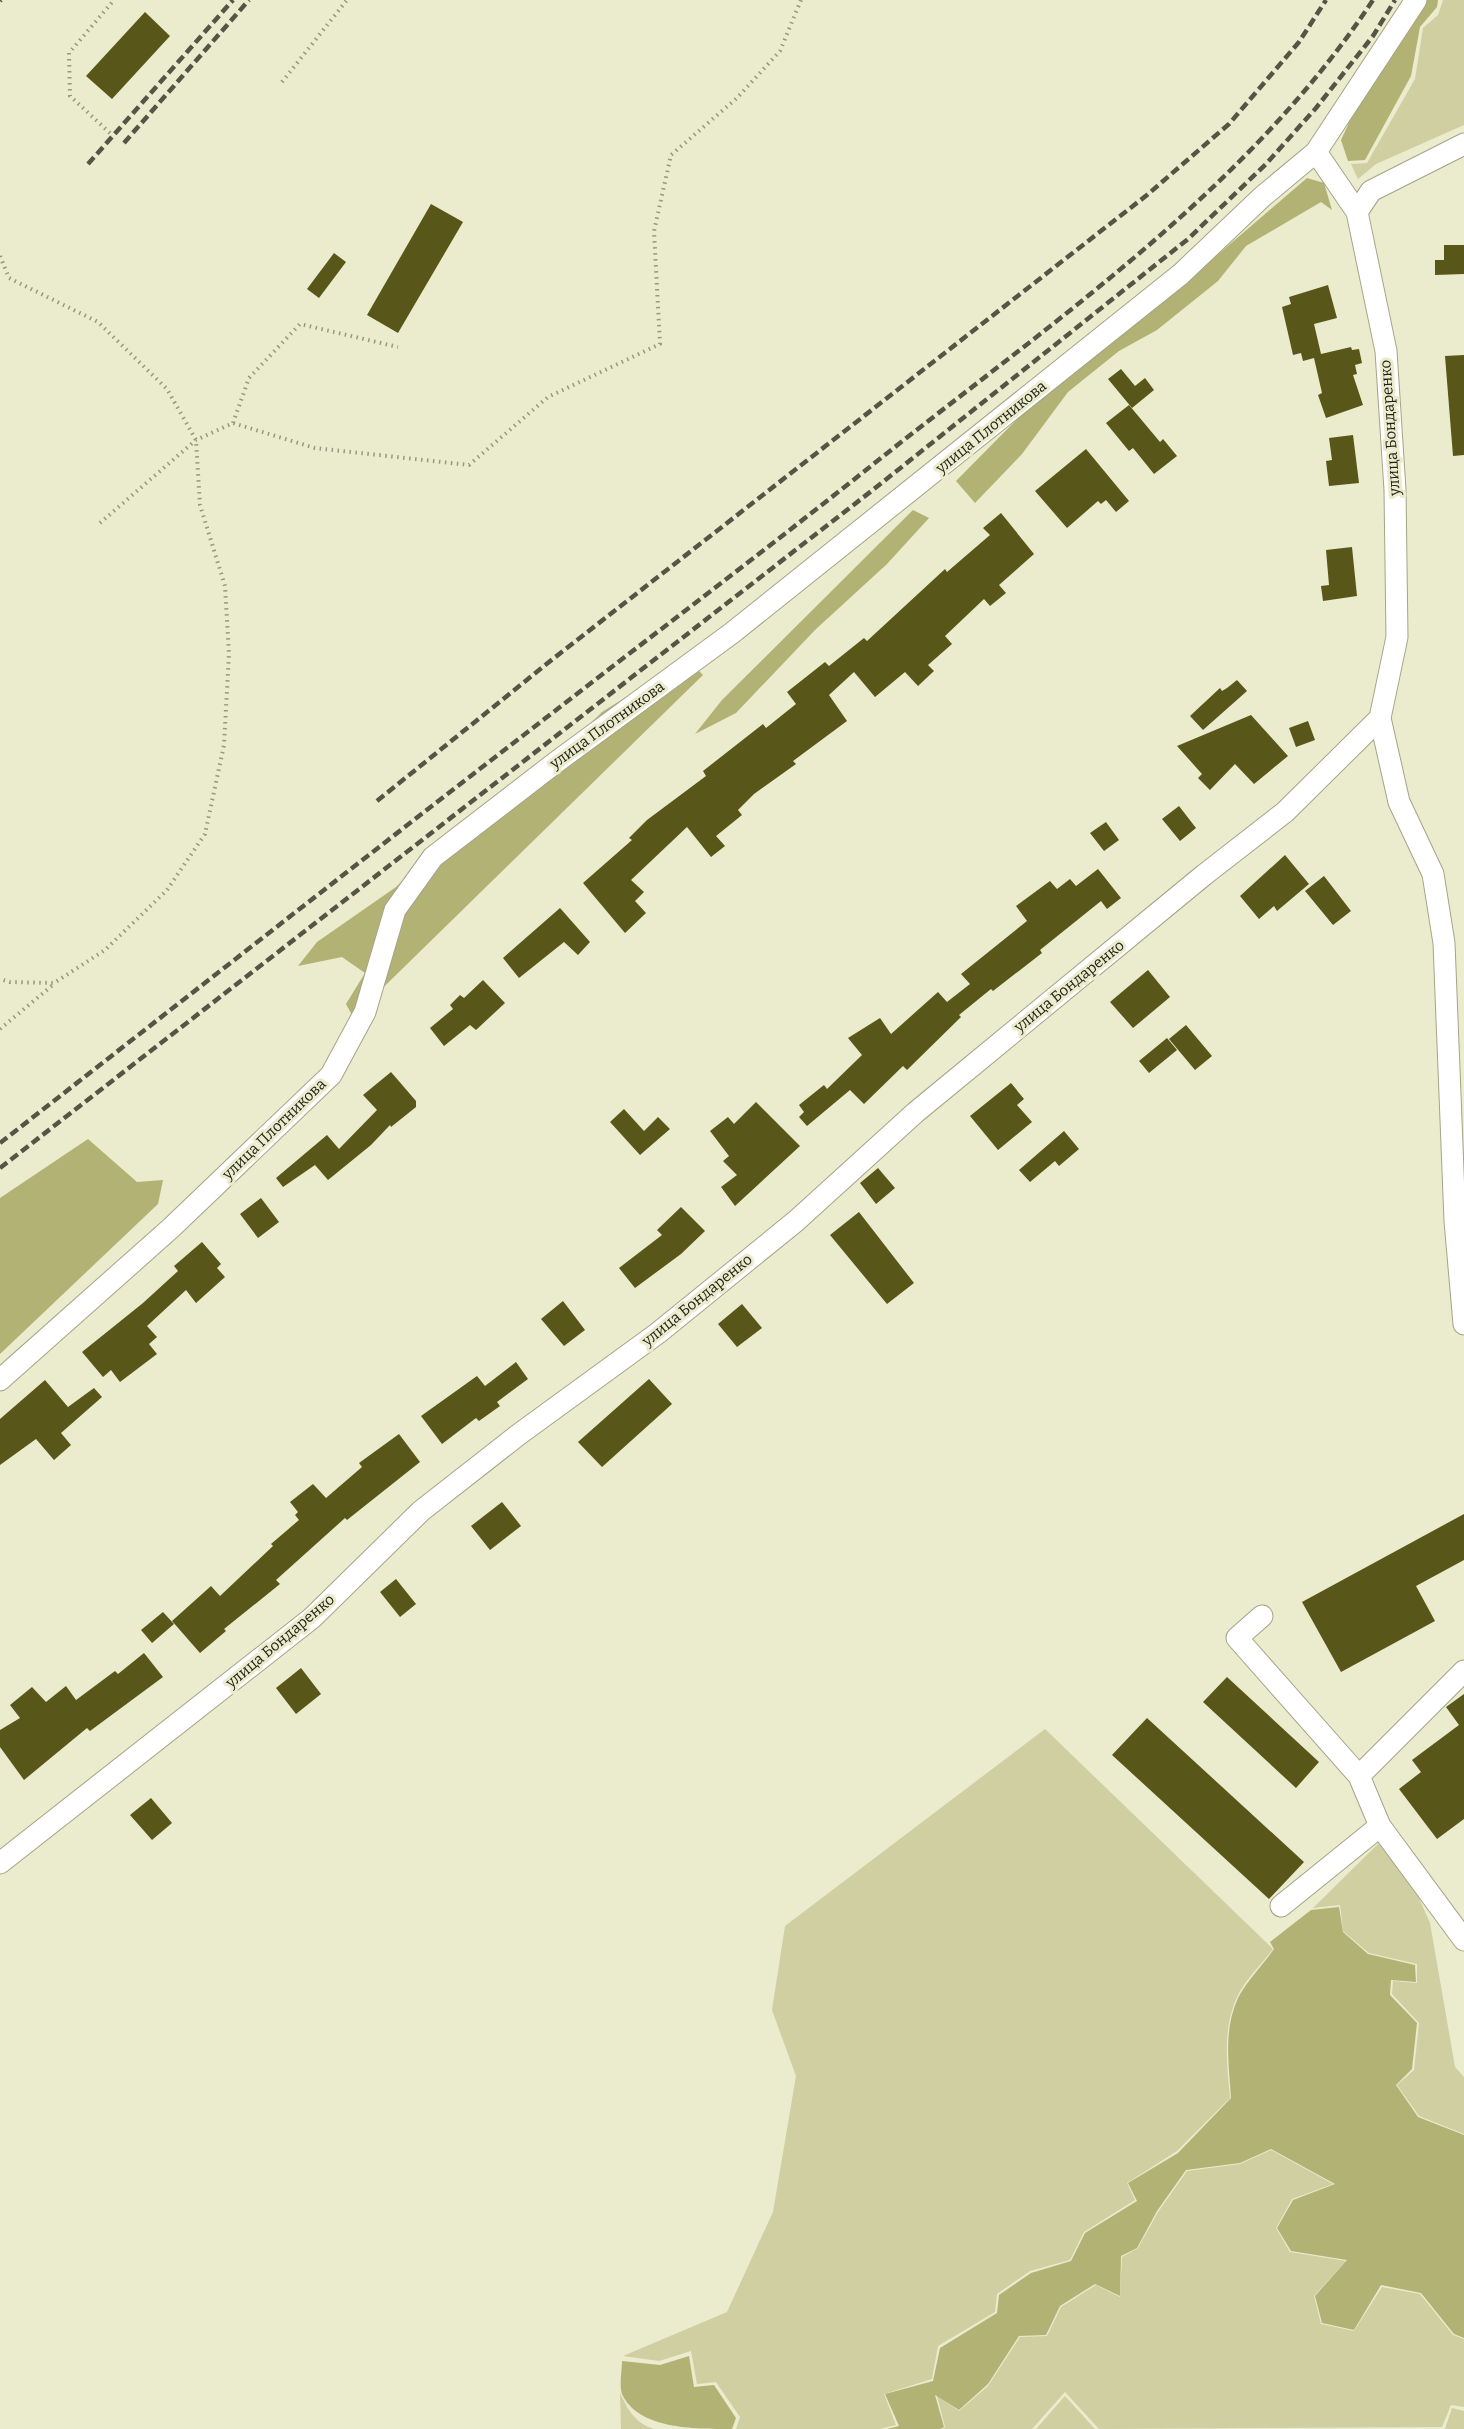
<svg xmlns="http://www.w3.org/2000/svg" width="1464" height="2429" font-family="Bitter,serif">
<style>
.green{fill:#cfcfa2}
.forest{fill:#b3b275}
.building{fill:#585618}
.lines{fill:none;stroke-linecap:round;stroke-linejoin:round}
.minor-casing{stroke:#a4a488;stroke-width:23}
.path{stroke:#989882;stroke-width:4;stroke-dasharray:1.5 4.5;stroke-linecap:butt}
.minor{stroke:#fff;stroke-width:21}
.rail{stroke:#555545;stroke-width:4.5;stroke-dasharray:9 4.5;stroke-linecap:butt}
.labels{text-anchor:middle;stroke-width:6;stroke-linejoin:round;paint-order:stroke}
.street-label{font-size:15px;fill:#212116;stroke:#ebebcd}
</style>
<rect width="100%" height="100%" fill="#ebebcd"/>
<path class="green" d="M1443,0H1464V125L1376,164L1358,179L1351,164L1367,163L1415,79L1423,28L1438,15Z
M1045,1729L1273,1949C1262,1964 1245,1980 1237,1997C1222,2031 1227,2063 1230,2098L1177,2151L1127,2183L1135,2200L1084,2232L1070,2260L1030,2271L997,2294L995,2312L938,2346L932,2379L884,2394L896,2425L880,2429H736L740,2417L716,2382L697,2384L691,2351L659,2361L623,2356L727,2312L773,2212L796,2076L772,2010L785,1926Z
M1381,1841L1413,1885L1430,1923L1455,2067L1464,2077V2134L1419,2116L1397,2085L1414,2070L1419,2023L1392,1994L1393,1981L1417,1983V1964L1369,1953L1343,1931L1340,1905L1313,1908Z
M1271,2150L1333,2184L1292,2199L1276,2228L1290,2252L1346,2261L1314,2296L1321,2324L1354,2331L1382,2287L1420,2294L1453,2335L1464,2339V2407L1451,2405L1442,2427L1099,2429L1065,2392L1032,2429H942L945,2427L937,2396L959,2411L988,2386L1020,2337L1047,2336L1061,2307L1096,2285L1120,2297L1122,2257L1138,2248L1158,2212L1187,2171L1240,2164Z
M620,2393C628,2410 635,2423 654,2429H621Z
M1065,2396L1095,2429H1096H1036Z
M1452,2408L1464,2411V2429H1445Z"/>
<path class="forest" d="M1427,0H1438L1437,7L1420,27L1411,76L1365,160L1348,161L1341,140L1359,101L1421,3Z
M1307,178L1324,183L1332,210L1321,202L1246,246L1218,281L1157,330L1119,351L1068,392L1022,454L975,503L956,481L1041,395L1201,269Z
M913,510L929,518L887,564L815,630L736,713L695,734L722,700Z
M687,659L703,675L353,1017L346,1004L365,973L342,957L298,966L317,942L396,887L451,833L531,782L602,712Z
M88,1139L137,1182L163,1180L158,1204L0,1354V1198Z
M1339,1907L1343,1932L1368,1954L1415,1965L1416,1982L1391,1980L1390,1995L1417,2023L1412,2069L1396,2085L1418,2117L1464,2135V2338L1454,2334L1421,2293L1381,2285L1354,2330L1322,2323L1315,2296L1347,2260L1291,2251L1277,2228L1293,2200L1335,2184L1271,2149L1240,2163L1186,2170L1157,2211L1137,2248L1121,2256L1120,2296L1095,2284L1060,2306L1046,2335L1019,2336L988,2384L959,2410L935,2395L944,2427L940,2429H887L899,2426L885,2394L933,2381L940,2348L997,2313L999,2295L1031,2273L1071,2261L1085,2233L1137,2201L1128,2183L1178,2153L1231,2098C1229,2064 1223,2031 1238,1998C1247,1981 1263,1965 1274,1949L1270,1942L1311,1910Z
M689,2356L694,2387L714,2385L736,2418L732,2429C693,2429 638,2429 622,2394C619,2385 622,2371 622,2361L660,2365Z"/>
<path class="building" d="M145,12L170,36L112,99L86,76Z
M431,204L463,222L398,333L367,315Z
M1444,245H1464V274L1435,275V260H1444Z
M334,253L346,262L319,298L307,289Z
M1328,285L1337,318L1314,324L1321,354L1351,347L1352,350L1359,349L1362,363L1355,365L1357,374L1353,375L1363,405L1326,418L1318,395L1322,393L1314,358L1303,361L1301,353L1293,355L1282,307L1291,304L1289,297Z
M1464,355V455L1453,456L1445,356Z
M1121,369L1135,386L1145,378L1154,390L1132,408L1108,379Z
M1129,405L1160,442L1163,439L1177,456L1154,474L1133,448L1129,451L1106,423Z
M1353,435L1359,483L1329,486L1326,461L1332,460L1329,438Z
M1086,449L1129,501L1116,512L1106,500L1101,504L1098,501L1067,528L1035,491Z
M1001,513L1034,554L999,585L1006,593L990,606L984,599L945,636L952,644L928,665L934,671L918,686L905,672L875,697L854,672L829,695L847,721L793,761L796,764L754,794L738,810L742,815L716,836L725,846L711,857L687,827L631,880L644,892L635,901L646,913L625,933L583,883L632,840L629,838L647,820L706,776L703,771L763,724L766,728L796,704L787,692L825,662L829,666L864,638L867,641L945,569L947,572L990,535L983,528Z
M1352,547L1357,596L1323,601L1321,586L1329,585L1326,550Z
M1237,680L1247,691L1203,730L1190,716L1220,688L1222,691L1227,688Z
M1251,715L1288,756L1254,784L1235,764L1210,790L1198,778L1202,774L1177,746Z
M1308,721L1315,740L1296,747L1289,728Z
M1179,806L1196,828L1180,841L1162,819Z
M1106,822L1119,840L1104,851L1090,833Z
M1285,855L1309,884L1277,911L1274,906L1259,919L1240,896Z
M1098,869L1121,898L1107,909L1101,901L1040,950L1042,953L993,991L991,989L959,1015L961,1017L907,1070L903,1066L864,1104L850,1090L807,1126L799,1117L804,1112L799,1105L824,1085L827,1089L862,1055L848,1038L880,1018L891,1034L938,992L947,1002L970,984L961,974L1027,921L1016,906L1050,881L1057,889L1070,879L1076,886Z
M1324,876L1351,911L1333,925L1305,891Z
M560,908L590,942L578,955L564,942L519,978L503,958Z
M1148,970L1170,997L1133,1028L1110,1002Z
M483,980L505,1003L476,1030L470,1025L444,1046L430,1028L453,1009L450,1005L460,995L464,998Z
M1186,1025L1212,1056L1195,1070L1169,1039Z
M1167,1038L1177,1050L1149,1073L1139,1061Z
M391,1072L416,1101V1107L391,1127L390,1125L371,1145L328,1180L315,1165L283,1187L276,1178L327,1135L339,1149L377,1110L363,1095Z
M1011,1083L1024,1099L1017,1105L1032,1122L998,1150L970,1116Z
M756,1102L800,1146L735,1206L721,1187L737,1175L723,1161L729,1156L710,1131L728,1117L734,1124Z
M624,1109L644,1131L658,1117L670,1129L640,1155L610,1122Z
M1064,1131L1079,1149L1059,1166L1055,1161L1030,1182L1019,1170Z
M878,1168L895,1188L876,1204L860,1183Z
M261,1198L279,1222L258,1238L240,1214Z
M681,1207L705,1231L681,1254L635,1288L619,1268L662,1235L657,1230Z
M859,1212L914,1283L887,1304L830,1235Z
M202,1242L221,1264L217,1268L225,1277L196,1303L186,1290L147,1326L157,1337L149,1344L157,1354L120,1382L111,1370L103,1377L82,1352L143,1303L178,1271L174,1266Z
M563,1301L585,1330L564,1346L541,1319Z
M742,1304L762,1328L737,1347L718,1324Z
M516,1362L528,1379L497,1402L500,1406L479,1421L476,1418L442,1444L421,1416L477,1376L485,1386Z
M649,1379L672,1404L602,1467L578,1442Z
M45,1380L68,1407L94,1388L102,1397L61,1433L71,1445L54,1460L36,1439L0,1465V1419Z
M399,1434L420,1462L347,1520L345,1518L276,1580L280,1584L224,1629L226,1631L200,1653L172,1621L211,1586L220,1596L273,1546L271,1544L299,1520L295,1515L298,1512L290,1502L313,1484L326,1498L362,1467L359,1463Z
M502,1502L521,1526L490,1550L471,1526Z
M1464,1514V1560L1416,1586L1435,1621L1341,1672L1302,1602Z
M396,1579L416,1604L400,1617L380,1592Z
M163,1612L174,1624L152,1643L141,1630Z
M144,1653L163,1677L90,1731L87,1728L24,1780L0,1747V1730L20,1718L10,1705L32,1687L46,1702L66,1686L76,1700L115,1671L118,1674Z
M301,1668L321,1694L296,1714L276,1688Z
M1227,1677L1319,1762L1296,1788L1203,1702Z
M1464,1694V1819L1437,1839L1399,1789L1421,1772L1412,1760L1459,1725L1446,1707Z
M1147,1718L1304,1862L1269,1899L1112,1755Z
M151,1798L172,1823L152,1840L130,1815Z"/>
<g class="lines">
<defs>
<path id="minor" d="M1357,212L1371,191L1464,144
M1380,718L1399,802L1433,874L1444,943L1455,1221L1464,1324
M0,1380L171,1228L331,1075L365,1012L395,910L433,857L555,763L732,633L1181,274L1262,197L1316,152L1416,0
M1262,1616L1237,1638L1359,1776L1464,1671
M1359,1776L1380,1826L1464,1940
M0,1863L312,1618L421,1511L518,1435L658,1333L796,1221L916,1112L1204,875L1285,812L1380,718L1397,637L1395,490L1386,351L1357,212L1316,152
M1281,1906L1380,1826"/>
</defs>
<use href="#minor" class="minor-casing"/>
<path class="path" d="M282,82L347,0
M110,133L70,96L69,53L114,0
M0,256L9,278L98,322L167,389L196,440L200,505L225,586L229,654L224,745L205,834L167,890L105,950L54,983L10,982L0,979
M233,423L249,378L300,324L398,347
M100,523L196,440L233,423L315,448L469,465L548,397L660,344L654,231L671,155L737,98L780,51L801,0
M0,1029L54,984"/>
<use href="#minor" class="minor"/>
<path class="rail" d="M0,1L1,0
M124,143L249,0
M88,164L233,0
M377,801L549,662L1147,195L1229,124L1299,42L1326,0
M0,1143C182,1001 364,858 547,717C658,631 771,546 881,458C1055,320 1249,188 1373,0
M0,1168L874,489L1188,239L1266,164L1316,108L1373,36L1395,0"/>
</g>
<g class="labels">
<g class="street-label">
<text transform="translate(991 427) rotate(-39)" y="5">улица Плотникова</text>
<text transform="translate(1390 428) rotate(-94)" y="5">улица Бондаренко</text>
<text transform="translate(607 725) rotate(-36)" y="5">улица Плотникова</text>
<text transform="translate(1069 986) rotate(-39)" y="5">улица Бондаренко</text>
<text transform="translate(274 1129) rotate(-44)" y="5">улица Плотникова</text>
<text transform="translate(697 1300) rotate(-39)" y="5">улица Бондаренко</text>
<text transform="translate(280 1641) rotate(-40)" y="5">улица Бондаренко</text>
</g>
</g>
</svg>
